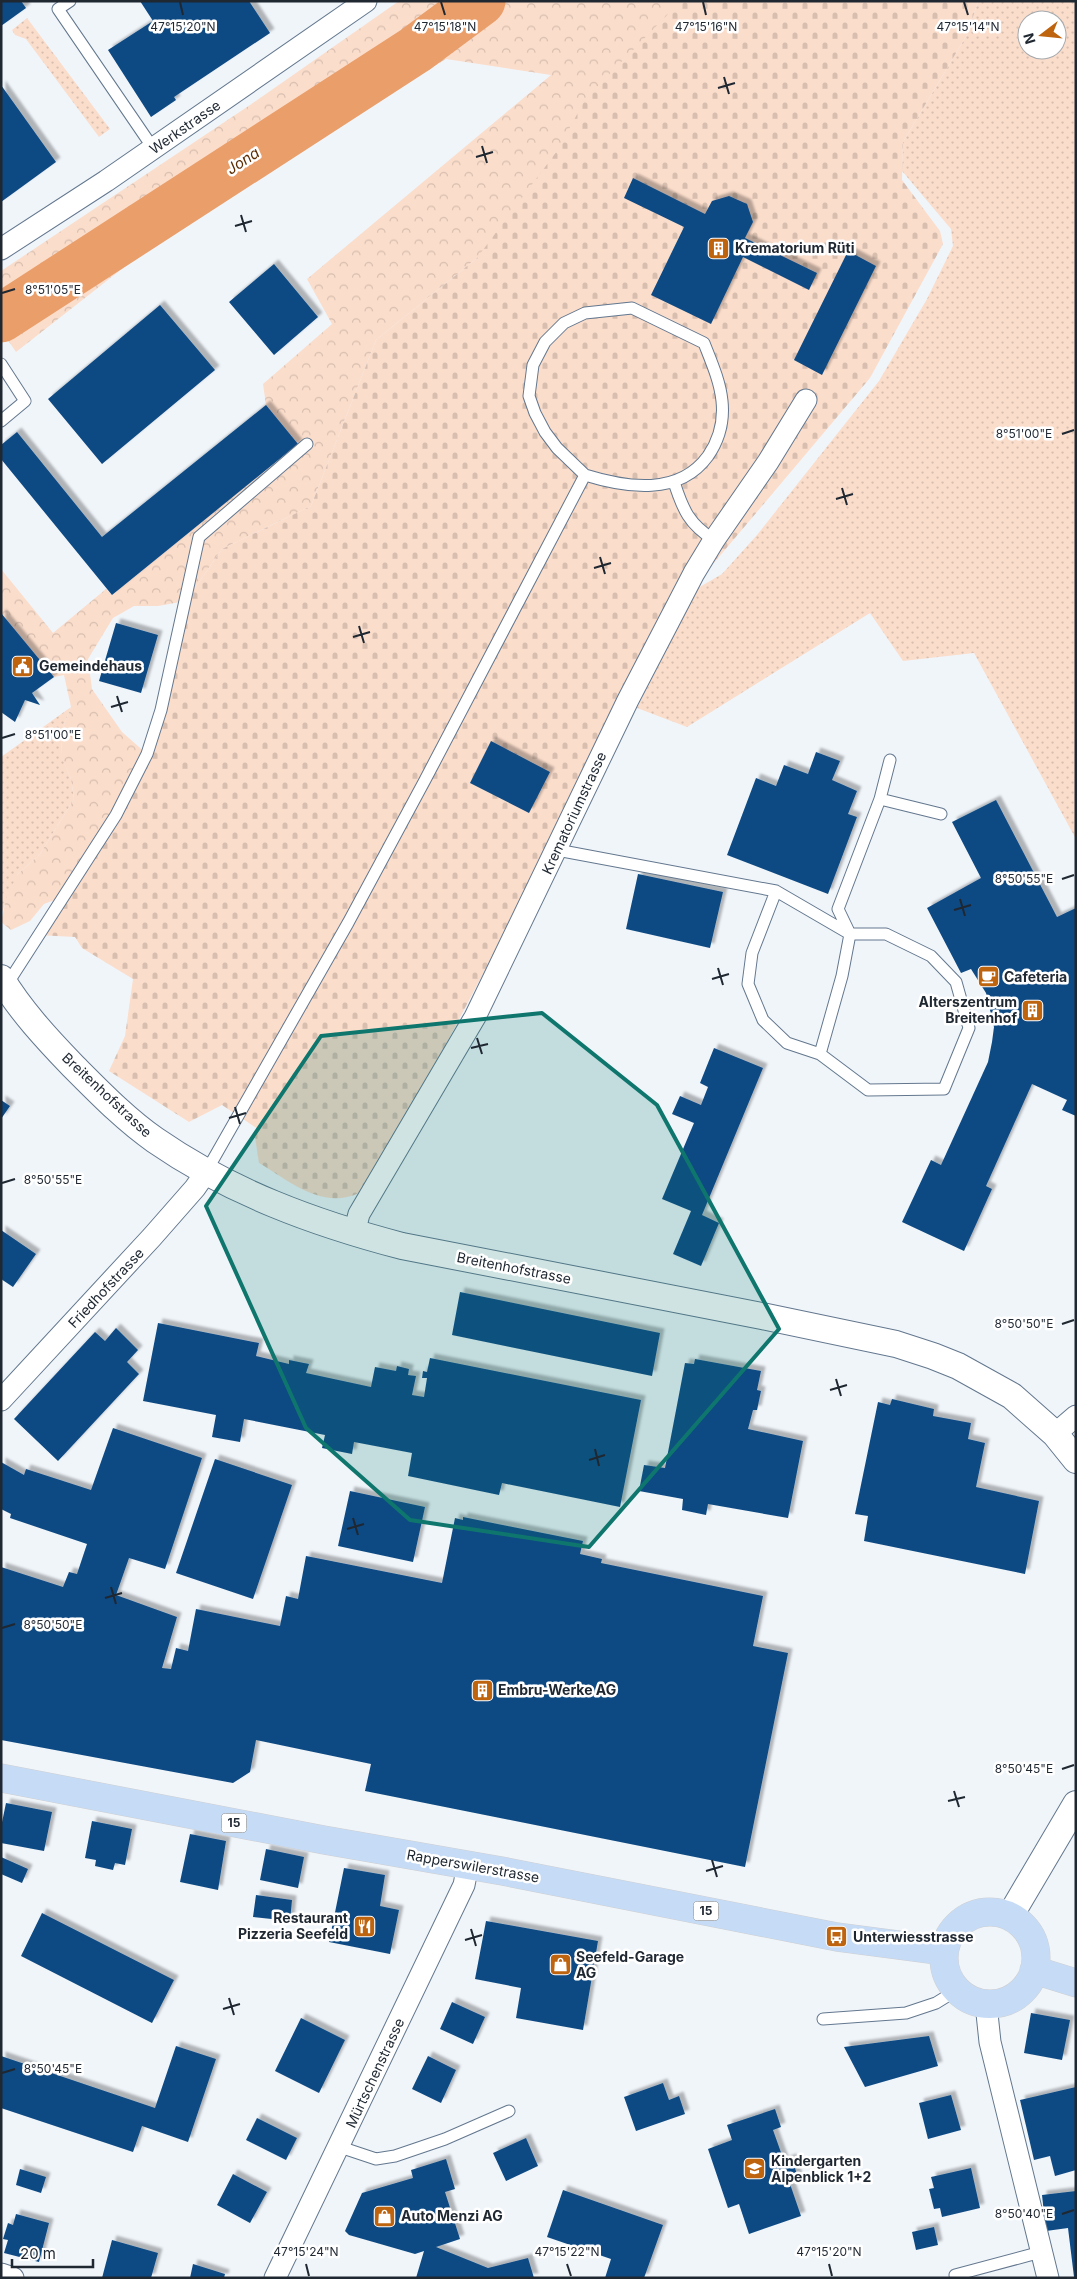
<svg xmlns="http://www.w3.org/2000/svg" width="1077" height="2279" font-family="Inter,sans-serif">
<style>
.grass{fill:url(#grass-dots);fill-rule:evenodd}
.forest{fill:url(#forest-crowns)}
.cemetery{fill:url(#cemetery-stones)}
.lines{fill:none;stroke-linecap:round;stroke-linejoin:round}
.river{stroke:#ea9e6a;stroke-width:49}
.building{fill:#0d4983;filter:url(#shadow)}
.service-casing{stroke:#63778e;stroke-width:13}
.minor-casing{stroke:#63778e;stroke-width:23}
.tertiary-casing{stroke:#63778e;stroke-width:28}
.primary-casing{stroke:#cecfd2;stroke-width:29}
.service{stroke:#fff;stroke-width:11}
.minor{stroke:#fff;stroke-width:21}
.tertiary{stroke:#fff;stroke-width:26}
.primary{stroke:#c6dcf6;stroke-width:28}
.marked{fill:#0f766e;fill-opacity:0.2;stroke:#0f766e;stroke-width:4;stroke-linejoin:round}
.ticks{fill:none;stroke:#1f2731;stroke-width:2}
.labels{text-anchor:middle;stroke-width:5;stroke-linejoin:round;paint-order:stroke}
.shield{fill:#fff;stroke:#62686f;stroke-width:1}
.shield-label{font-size:12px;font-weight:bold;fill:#1f2731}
.street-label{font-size:14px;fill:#1f2731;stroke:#fff}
.poi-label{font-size:14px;font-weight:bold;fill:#1f2731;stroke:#fff;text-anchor:start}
.water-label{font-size:15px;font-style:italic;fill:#5d2d03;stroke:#fff}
.ticks-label{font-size:12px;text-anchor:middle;fill:#1f2731;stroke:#fff;stroke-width:5;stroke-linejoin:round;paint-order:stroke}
</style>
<defs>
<pattern id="grass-dots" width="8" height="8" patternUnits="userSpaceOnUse" patternTransform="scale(1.25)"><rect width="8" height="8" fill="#fbddcb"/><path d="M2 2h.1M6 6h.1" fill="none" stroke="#d7beaf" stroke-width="1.8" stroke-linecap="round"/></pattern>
<pattern id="forest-crowns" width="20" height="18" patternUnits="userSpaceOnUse" patternTransform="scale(1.25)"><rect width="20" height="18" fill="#fbddcb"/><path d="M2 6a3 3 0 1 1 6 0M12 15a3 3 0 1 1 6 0" fill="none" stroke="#d7beaf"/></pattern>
<pattern id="cemetery-stones" width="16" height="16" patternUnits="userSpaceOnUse" patternTransform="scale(1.25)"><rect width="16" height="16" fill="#fbddcb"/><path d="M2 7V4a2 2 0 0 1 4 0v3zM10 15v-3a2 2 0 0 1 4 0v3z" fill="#d7beaf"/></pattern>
<filter id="shadow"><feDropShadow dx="4.5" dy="-4.5" stdDeviation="1" flood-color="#0004"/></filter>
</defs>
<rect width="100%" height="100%" fill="#f0f5fa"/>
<path class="grass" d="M978,1H1076V839L974,653L903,661L870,613L687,727L637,708L698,588L722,574L757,535L879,381L927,299L953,246L951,229L902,171L903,142L968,33ZM1027,20H1057V50H1027Z
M27,18L110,129L99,137L26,39L15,35L12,30Z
M71,707L62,730L61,755L71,779L74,799L40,854L18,874L1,914V757Z"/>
<path class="forest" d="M399,1H875L477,258L376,340L311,506L222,549L186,601L158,606H134L113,618L88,659L92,689L122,732L147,754L65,896L44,904L30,921L11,930L1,922L7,895L18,874L40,854L74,799L71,779L61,756L62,730L71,707L64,675L54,677L1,613V569L53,633L106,589L112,595L298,444L266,405L263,384L332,324L307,279L551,75L446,59L187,218L16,352L1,330V271L250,105Z"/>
<path class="cemetery" d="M681,1H978L968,33L903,142L902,180L940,231L943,244L870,378L713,564L694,573L416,1101L359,1193C322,1210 291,1182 259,1163L255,1137L258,1129L222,1105L189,1122L109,1071L125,1036L133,979L82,948L75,937L37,935L147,754L186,601L222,549L311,506L376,340L477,258L557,151L586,98Z"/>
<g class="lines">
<path class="river" d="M1,318L415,50L481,1"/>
</g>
<path class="building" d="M1,1H21L26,8L1,26Z
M140,1H249L270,33L174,97L176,100L151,117L108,50L153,21Z
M1,85L56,162L1,202Z
M633,178L705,214L712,201L729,196L747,204L753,222L745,238L817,273L809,290L743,257L711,324L651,295L684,227L624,198Z
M848,251L876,266L822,375L794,360Z
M274,264L318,317L274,355L229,302Z
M160,305L215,370L102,464L48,399Z
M266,405L298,444L112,595L1,459V445L17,432L102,537Z
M1,613L54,677L32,693L40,705L25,700L15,722L1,712Z
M116,623L158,635L141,693L99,681Z
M491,741L550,772L529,813L470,783Z
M816,752L840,761L832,780L857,791L848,814L857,817L828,894L727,855L756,778L776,786L784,765L808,774Z
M996,800L1057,917L1076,908V1116L1062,1110L1067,1100L1032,1084L986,1186L992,1189L964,1251L902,1222L931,1160L941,1165L988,1062L992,1042L994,1027L986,993L971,969L961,973L927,908L981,878L952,822Z
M638,874L723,892L710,948L626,929Z
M714,1048L763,1068L702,1215L719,1223L701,1266L673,1254L691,1211L662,1199L694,1123L672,1114L680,1096L701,1105L708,1087L700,1083Z
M1,1100L10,1106L1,1119Z
M1,1230L36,1254L13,1287L1,1279Z
M460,1292L660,1333L652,1376L452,1335Z
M158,1323L259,1343L256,1356L289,1364V1360L309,1364L306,1373L371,1387L375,1367L396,1371L397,1366L409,1369L408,1375L416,1376L412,1395L424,1397L427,1378H422L423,1371L427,1372L430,1358L641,1400L620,1507L502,1483L499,1495L408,1476L412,1453L354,1442L352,1454L322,1448L325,1435L244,1419L240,1442L212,1437L216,1415L143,1401Z
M116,1328L138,1350L127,1362L139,1374L58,1461L14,1419L95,1332L105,1341Z
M695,1359L761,1371L757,1390L761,1391L757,1410H753L748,1429L803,1441L788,1518L708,1504L706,1515L682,1510L683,1499L639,1491L644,1465L665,1468L685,1363L694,1364Z
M892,1399L934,1409L933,1416L971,1423L968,1439L985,1443L976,1487L1039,1501L1025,1574L864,1541L868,1516L855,1514L878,1402L890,1405Z
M113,1428L202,1458L165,1569L129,1558L116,1595L177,1617L162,1668L171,1669L176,1648L188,1651L196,1609L280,1626L286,1596L298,1599L306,1556L442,1583L455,1518L463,1520V1517L583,1541L580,1554L602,1559L601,1563L763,1596L753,1646L788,1653L745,1867L365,1791L371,1764L256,1740L250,1772L233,1783L1,1740V1567L63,1587L69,1572L77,1574L87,1544L10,1518L11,1514L1,1509V1462L24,1475L26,1469L91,1490Z
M215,1459L292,1485L253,1599L176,1573Z
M350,1491L425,1507L413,1562L338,1546Z
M6,1803L52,1812L44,1851L1,1843V1827Z
M92,1821L132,1829L125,1865L115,1863L113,1870L95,1866L96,1860L85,1858Z
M190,1834L226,1841L218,1890L180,1882Z
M266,1849L304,1857L298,1888L260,1880Z
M1,1857L28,1869L22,1883L1,1874Z
M344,1868L385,1875L380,1906L399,1910L390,1954L329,1942Z
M256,1895L292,1900L290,1921L253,1917Z
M42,1913L174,1980L152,2023L21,1956Z
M486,1921L598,1941L583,2030L516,2018L521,1988L475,1979Z
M452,2002L485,2017L473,2044L440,2029Z
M1031,2013L1070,2020L1062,2060L1024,2053Z
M301,2018L345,2040L319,2093L275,2071Z
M929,2036L938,2066L865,2087L844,2047Z
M176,2046L216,2059L188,2142L142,2126L133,2152L1,2108V2056L155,2108Z
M428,2056L456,2070L441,2103L412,2089Z
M663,2083L669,2100L679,2096L685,2114L636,2131L624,2097Z
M1076,2087V2170L1055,2176L1050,2156L1034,2160L1020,2100Z
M951,2095L961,2130L928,2139L919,2103Z
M775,2109L781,2127L773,2130L784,2161L792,2158L798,2178L789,2181L801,2216L749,2234L739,2204L728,2208L708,2149L732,2140L727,2125Z
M257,2118L297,2138L286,2160L246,2140Z
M526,2138L538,2166L506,2181L493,2153Z
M446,2159L455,2189L445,2192L460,2239L436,2247L488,2268L528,2258L534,2278H416L424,2251L415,2254L349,2235L345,2231L362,2193L413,2178L411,2170Z
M971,2168L980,2208L942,2217L940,2208L934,2209L929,2189L934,2188L931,2177Z
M20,2169L46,2177L41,2193L16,2185Z
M233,2174L267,2192L250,2223L217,2205Z
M563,2190L663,2225L644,2278H605L611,2259L547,2237Z
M1076,2191V2277H1074L1068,2228L1046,2231L1042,2195Z
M16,2214L49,2223L39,2262L4,2253L8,2240L3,2239L8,2223L13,2225Z
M934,2227L938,2245L916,2250L912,2232Z
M112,2240L158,2253L151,2278H102Z
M193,2264L225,2274L224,2278H190Z"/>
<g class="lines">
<defs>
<path id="service" d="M70,1L58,9L153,148
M1,364L25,401L1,421
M674,482C683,510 689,524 714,540
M880,799L941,814
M557,850L776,891L850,934H886L931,956L956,982L969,1028L944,1089L868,1090L820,1054L787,1043L763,1020L748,984L752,953L776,891
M6,986L116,815L147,754L161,710L199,537L307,444
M820,1054L842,976L850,934L838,909L880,799L890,760
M206,1172L348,923L425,780L585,475L557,448L545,432L535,413L529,396L533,365L545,342L564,323L585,313L632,308L704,343C711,361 720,381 722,401C724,420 719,440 708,456C679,496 627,488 585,475
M823,2019L906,2013L936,2003L957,1990
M340,2147L376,2159L395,2156L445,2139L509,2111
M955,2275L1041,2252"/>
<path id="minor" d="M1,249L106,181L366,1
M354,1233L359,1214L475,1017L628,700L694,573L714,540L768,462L806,400
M1,1400L152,1237L195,1188L206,1172
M1055,1434L1076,1416
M986,2004L990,2042L1048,2278
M1,2274L13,2278
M275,2278L464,1885L468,1865"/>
<path id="tertiary" d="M1,978C20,1010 47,1039 73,1066C99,1092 125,1119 155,1140C230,1192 314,1223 402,1246L762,1316L896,1344L933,1356L958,1366L1012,1396L1055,1434L1076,1460
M1010,1916L1076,1804"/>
<path id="primary" d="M1,1778L324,1840L502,1871L837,1937L944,1951
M944 1958a46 46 0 1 1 92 0a46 46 0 1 1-92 0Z
M1034,1970L1076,1983"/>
</defs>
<use href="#service" class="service-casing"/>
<use href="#minor" class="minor-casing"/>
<use href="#tertiary" class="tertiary-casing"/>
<use href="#primary" class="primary-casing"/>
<use href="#service" class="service"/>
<use href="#minor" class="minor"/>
<use href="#tertiary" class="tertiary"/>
<use href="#primary" class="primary"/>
</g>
<path class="marked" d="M542,1013L657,1105L779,1329L589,1547L410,1520L306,1428L206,1206L321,1036Z"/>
<path class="ticks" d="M180,2L183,15M441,2L445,15M703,2L706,15M964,2L968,15M724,77L729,94M718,88L735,83M482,146L487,163M476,157L493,152M241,215L246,232M235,226L252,221M2,293L15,289M1062,434L1074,430M842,488L847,505M836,499L853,494M600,557L605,574M594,568L611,563M359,626L364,643M353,637L370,632M117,696L122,712M111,707L128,702M2,738L15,734M1062,879L1074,875M960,899L965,916M954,910L971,905M718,968L723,985M712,979L729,974M477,1038L482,1054M471,1048L488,1044M235,1107L240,1124M229,1118L246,1113M2,1183L15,1179M1062,1324L1074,1320M836,1379L841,1396M830,1390L847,1385M595,1449L599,1466M589,1460L605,1455M353,1518L358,1535M347,1529L364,1524M111,1587L116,1604M105,1598L122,1593M2,1628L15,1624M1062,1769L1074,1765M954,1791L959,1807M948,1801L965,1797M712,1860L717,1877M706,1871L723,1866M471,1929L476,1946M465,1940L482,1935M229,1998L234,2015M223,2009L240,2004M2,2073L15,2069M1062,2214L1074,2210M306,2264L309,2276M567,2264L571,2276M829,2264L832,2276"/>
<defs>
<symbol id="building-square" viewBox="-11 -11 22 22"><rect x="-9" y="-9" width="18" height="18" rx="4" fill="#be630e" stroke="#fff"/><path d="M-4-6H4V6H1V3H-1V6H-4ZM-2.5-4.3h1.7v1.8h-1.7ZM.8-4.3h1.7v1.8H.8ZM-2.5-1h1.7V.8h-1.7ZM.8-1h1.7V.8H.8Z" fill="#fff"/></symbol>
<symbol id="civic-square" viewBox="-11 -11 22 22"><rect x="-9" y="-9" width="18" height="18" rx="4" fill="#be630e" stroke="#fff"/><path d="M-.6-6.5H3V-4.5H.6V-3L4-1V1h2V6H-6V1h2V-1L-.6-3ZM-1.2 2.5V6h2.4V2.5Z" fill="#fff"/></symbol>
<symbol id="cafe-square" viewBox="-11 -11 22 22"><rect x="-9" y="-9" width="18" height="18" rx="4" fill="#be630e" stroke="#fff"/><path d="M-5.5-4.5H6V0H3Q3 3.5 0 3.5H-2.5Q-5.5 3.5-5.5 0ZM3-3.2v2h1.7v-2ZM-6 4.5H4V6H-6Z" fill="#fff"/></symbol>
<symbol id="restaurant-square" viewBox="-11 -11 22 22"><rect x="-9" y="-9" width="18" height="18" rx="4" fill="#be630e" stroke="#fff"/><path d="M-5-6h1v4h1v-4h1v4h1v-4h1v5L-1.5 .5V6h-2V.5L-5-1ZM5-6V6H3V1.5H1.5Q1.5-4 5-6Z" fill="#fff"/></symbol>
<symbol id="bus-square" viewBox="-11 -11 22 22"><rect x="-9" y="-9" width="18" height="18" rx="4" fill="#be630e" stroke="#fff"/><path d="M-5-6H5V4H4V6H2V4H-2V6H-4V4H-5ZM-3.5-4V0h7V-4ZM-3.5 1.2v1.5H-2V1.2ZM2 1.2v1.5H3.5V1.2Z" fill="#fff"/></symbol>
<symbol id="shop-square" viewBox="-11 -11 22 22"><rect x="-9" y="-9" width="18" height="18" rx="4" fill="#be630e" stroke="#fff"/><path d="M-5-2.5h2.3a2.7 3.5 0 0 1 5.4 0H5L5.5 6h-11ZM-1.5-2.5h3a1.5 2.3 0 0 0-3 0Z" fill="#fff"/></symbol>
<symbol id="school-square" viewBox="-11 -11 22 22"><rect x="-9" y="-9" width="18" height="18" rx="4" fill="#be630e" stroke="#fff"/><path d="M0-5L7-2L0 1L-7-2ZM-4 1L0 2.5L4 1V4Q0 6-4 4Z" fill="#fff"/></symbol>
</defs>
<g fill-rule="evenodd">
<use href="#building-square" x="706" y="236" width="25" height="25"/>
<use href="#civic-square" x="10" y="654" width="25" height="25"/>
<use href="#cafe-square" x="976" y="964" width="25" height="25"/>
<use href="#building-square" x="1020" y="998" width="25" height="25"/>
<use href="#building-square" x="470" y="1678" width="25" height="25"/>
<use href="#restaurant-square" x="352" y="1914" width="25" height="25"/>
<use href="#bus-square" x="824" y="1924" width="25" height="25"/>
<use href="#shop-square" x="548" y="1952" width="25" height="25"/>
<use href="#school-square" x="742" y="2156" width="25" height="25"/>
<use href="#shop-square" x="372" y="2204" width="25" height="25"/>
</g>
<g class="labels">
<g class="shield">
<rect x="221.5" y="1813.5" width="25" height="19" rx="4"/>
<rect x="693.5" y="1901.5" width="25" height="19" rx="4"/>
</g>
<g class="shield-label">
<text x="234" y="1827">15</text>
<text x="706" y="1915">15</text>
</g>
<g class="street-label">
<text transform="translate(185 127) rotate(-35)" y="5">Werkstrasse</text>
<text transform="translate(574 813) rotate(-65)" y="5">Krematoriumstrasse</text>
<text transform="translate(107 1095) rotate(43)" y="5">Breitenhofstrasse</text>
<text transform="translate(514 1268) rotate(11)" y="5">Breitenhofstrasse</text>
<text transform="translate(106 1288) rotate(-47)" y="5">Friedhofstrasse</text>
<text transform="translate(473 1866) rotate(10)" y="5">Rapperswilerstrasse</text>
<text transform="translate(375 2073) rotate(-65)" y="5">Mürtschenstrasse</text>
</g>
<g class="poi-label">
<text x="735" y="253">Krematorium Rüti</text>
<text x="39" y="671">Gemeindehaus</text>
<text x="1004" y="982">Cafeteria</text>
<text x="1017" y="1007" text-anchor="end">Alterszentrum<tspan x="1017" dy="16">Breitenhof</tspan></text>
<text x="498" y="1695">Embru-Werke AG</text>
<text x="348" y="1923" text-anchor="end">Restaurant<tspan x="348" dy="16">Pizzeria Seefeld</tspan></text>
<text x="853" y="1942">Unterwiesstrasse</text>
<text x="576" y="1962">Seefeld-Garage<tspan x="576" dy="16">AG</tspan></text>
<text x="771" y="2166">Kindergarten<tspan x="771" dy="16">Alpenblick 1+2</tspan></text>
<text x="401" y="2221">Auto Menzi AG</text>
</g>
<g class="water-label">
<text transform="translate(243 161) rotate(-33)" y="5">Jona</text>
</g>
</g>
<g class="ticks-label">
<text x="183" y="31">47°15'20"N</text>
<text x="445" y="31">47°15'18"N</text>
<text x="706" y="31">47°15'16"N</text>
<text x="968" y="31">47°15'14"N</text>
<text x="53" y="294">8°51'05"E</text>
<text x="1024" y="438">8°51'00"E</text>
<text x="53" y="739">8°51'00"E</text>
<text x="1024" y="883">8°50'55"E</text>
<text x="53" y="1184">8°50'55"E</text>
<text x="1024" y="1328">8°50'50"E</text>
<text x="53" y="1629">8°50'50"E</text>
<text x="1024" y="1773">8°50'45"E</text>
<text x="53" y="2073">8°50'45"E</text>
<text x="1024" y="2218">8°50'40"E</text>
<text x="306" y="2256">47°15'24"N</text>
<text x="567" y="2256">47°15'22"N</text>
<text x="829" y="2256">47°15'20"N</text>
</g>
<rect width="1077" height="2279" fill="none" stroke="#1f2731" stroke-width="5"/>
<g transform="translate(1042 35) rotate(254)"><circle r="24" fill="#ffffff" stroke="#a5a9ad"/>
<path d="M0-4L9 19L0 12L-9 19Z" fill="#be630e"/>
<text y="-8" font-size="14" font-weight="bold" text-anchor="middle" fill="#1f2731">N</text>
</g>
<path d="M12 2259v8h81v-8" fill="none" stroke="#1f2731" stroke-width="2.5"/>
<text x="20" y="2259" font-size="15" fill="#1f2731" stroke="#ffffff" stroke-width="4" paint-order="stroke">20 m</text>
</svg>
